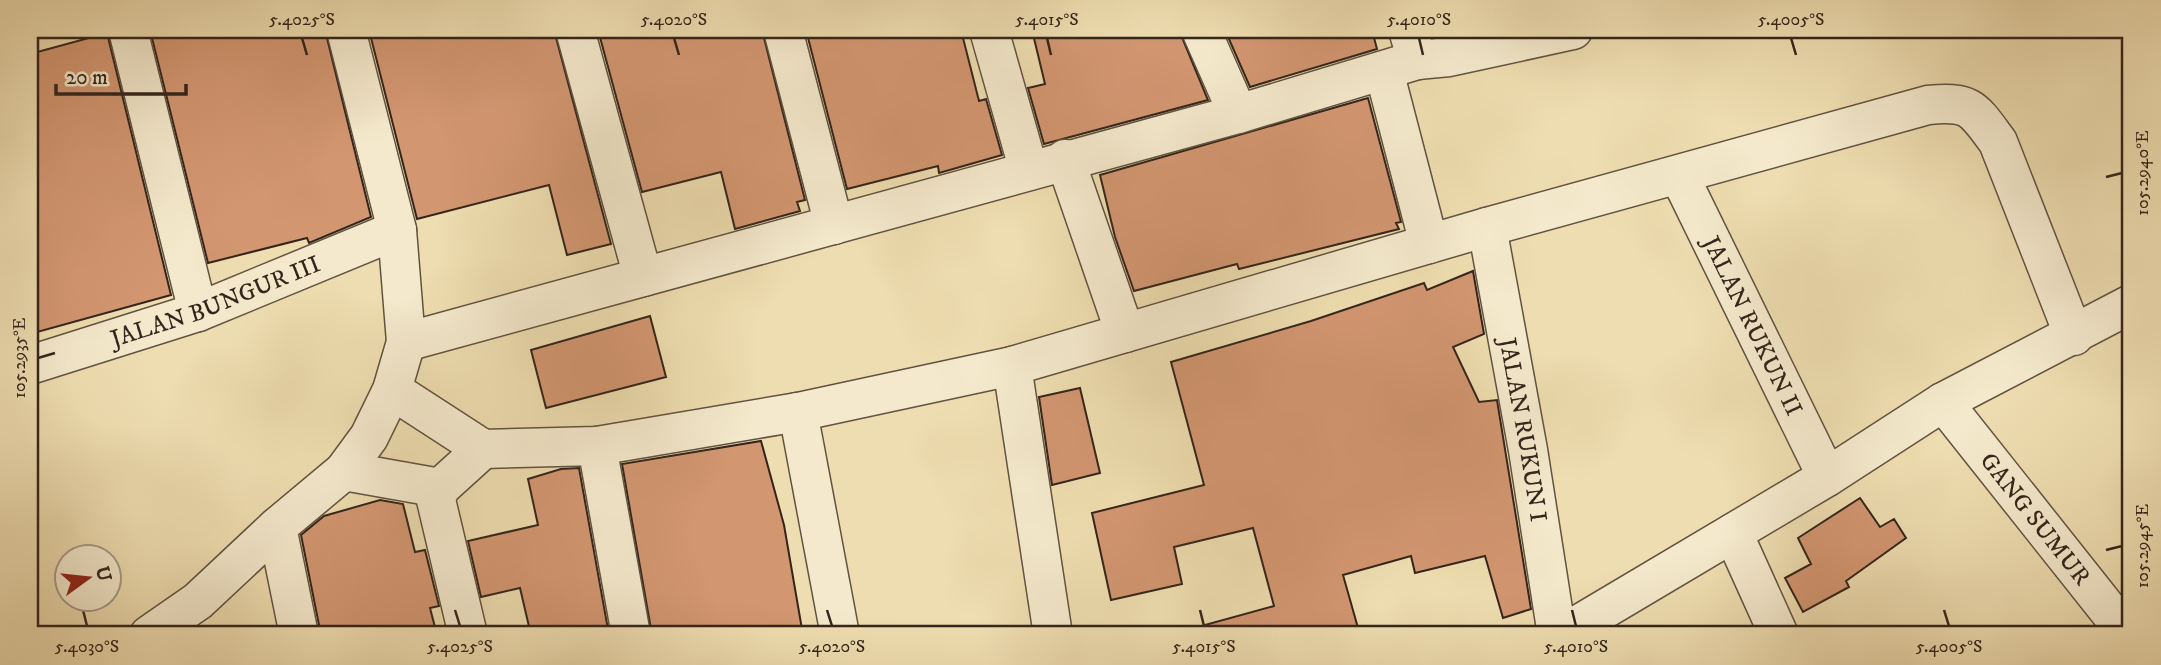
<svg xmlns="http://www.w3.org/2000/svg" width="2161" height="665" font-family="'IM FELL DW Pica',serif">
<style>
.building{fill:#d29671;stroke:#34251c;stroke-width:2}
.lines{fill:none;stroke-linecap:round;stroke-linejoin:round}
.minor-casing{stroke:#625341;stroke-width:41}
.minor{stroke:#f4e9cc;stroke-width:38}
.ticks{fill:none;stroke:#34251c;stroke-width:2.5}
.labels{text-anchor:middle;stroke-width:6;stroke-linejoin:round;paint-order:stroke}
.street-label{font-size:24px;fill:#34251c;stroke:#f4e9cc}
.neatline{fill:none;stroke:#34251c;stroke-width:2.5}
.ticks-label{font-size:18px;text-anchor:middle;fill:#34251c}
</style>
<rect width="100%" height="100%" fill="#eeddb0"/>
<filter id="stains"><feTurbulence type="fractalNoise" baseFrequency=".00286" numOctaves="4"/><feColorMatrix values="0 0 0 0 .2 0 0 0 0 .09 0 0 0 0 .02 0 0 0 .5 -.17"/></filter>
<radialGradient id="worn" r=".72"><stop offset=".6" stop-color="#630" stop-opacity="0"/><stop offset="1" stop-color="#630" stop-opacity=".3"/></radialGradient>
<path class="building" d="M150,30H325L371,217L309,243L307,238L208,263Z
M369,30H554L611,244L567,255L549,185L417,219Z
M598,30H762L805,200L797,202L800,211L735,229L721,172L642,192Z
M806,30H961L979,101L986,99L1002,155L939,173L938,166L847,189Z
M1032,30H1179L1208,100L1044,144L1028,88L1045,84Z
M1225,30H1372L1377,49L1250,87Z
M107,33L171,295L30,334V54Z
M1368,98L1401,222L1396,223L1399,229L1239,269L1237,264L1134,291L1115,237L1100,175Z
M1473,271L1484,334L1453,347L1479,402L1497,400L1531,609L1503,618L1485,556L1415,573L1411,556L1343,575L1360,635H1206L1205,625L1274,606L1253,528L1174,547L1182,584L1111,600L1092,513L1204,485L1171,362L1311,321L1424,283L1427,290Z
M650,316L666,377L546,408L531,350Z
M1080,388L1100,473L1052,485L1039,397Z
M761,441L784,525L803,635H652L622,464Z
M579,468L609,635H531L520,588L481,597L468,541L538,525L528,479L561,469Z
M1860,498L1880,527L1894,519L1906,538L1846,581L1849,587L1803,612L1785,578L1811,564L1798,538Z
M380,500L403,504L415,552L425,550L439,606L430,608L437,635H321L301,535L324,516Z"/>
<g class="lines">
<defs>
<g id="minor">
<path d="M128,30L198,312"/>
<path d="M575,30L643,277"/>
<path d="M783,30L834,225"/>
<path d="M989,30L1029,171"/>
<path d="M1408,30L1417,60L1449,57L1573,30"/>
<path d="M1384,71L1429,244"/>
<path d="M1238,114L1417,60"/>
<path d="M1065,159L1125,333"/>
<path id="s1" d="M1679,175L1827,477"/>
<path id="s2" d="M1487,227L1528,450L1557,635"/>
<path d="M406,342L1238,114L1201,30"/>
<path id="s3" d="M30,365L198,312L397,230"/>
<path d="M1012,366L1053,635"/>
<path d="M392,390L483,449L597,446L798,412L1012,366L1487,227L1928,105C1971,101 1973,108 1998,142L2074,336"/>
<path id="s4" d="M1943,402L2128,635"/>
<path d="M798,412L840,635"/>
<path d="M597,446L631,635"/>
<path d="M344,471L440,488"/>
<path d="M1733,533L1779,635"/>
<path d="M149,635L198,601L277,527"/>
<path d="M299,635L277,527L344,471L369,437L392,390L406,342L397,230L346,30"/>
<path d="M468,635L436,500L440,488L483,449"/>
<path d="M1561,635L1827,477L1943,402L2131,304"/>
</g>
</defs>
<use href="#minor" class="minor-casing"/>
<use href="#minor" class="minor"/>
</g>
<path class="ticks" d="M302,38L307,55M674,38L679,55M1047,38L1051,55M1419,38L1423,55M1791,38L1796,55M2106,177L2122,173M38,358L55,353M2106,550L2122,546M83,610L87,626M455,610L460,626M827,610L832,626M1200,610L1204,626M1572,610L1576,626M1944,610L1949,626"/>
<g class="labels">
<g class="street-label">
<text dy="8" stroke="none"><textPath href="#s3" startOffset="196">JALAN BUNGUR III</textPath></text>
<text dy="8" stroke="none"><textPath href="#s1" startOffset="168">JALAN RUKUN II</textPath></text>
<text dy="8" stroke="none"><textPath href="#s2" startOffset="206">JALAN RUKUN I</textPath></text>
<text dy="8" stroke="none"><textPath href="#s4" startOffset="149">GANG SUMUR</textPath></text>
</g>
</g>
<rect width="2161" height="665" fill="none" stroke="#eeddb0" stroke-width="77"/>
<g transform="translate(88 578) rotate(75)"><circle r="33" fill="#f4e9cc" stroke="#a79b86" stroke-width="2"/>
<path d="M0-5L12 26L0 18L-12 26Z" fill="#8f2418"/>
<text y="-10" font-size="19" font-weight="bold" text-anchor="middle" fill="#34251c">U</text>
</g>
<path d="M56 84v10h130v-10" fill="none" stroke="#34251c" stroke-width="3.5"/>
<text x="66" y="84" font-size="21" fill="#34251c" stroke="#f4e9cc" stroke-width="5" paint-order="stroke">20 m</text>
<rect x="38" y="38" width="2084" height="588" class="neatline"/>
<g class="ticks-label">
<text x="302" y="25">5.4025°S</text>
<text x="674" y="25">5.4020°S</text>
<text x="1047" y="25">5.4015°S</text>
<text x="1419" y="25">5.4010°S</text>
<text x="1791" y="25">5.4005°S</text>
<text transform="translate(2142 173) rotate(-90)" y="6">105.2940°E</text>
<text transform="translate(19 358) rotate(-90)" y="6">105.2935°E</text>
<text transform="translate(2142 546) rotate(-90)" y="6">105.2945°E</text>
<text x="87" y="652">5.4030°S</text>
<text x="460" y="652">5.4025°S</text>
<text x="832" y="652">5.4020°S</text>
<text x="1204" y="652">5.4015°S</text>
<text x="1576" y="652">5.4010°S</text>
<text x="1949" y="652">5.4005°S</text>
</g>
<rect width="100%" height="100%" filter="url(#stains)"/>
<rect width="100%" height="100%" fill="url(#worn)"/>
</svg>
